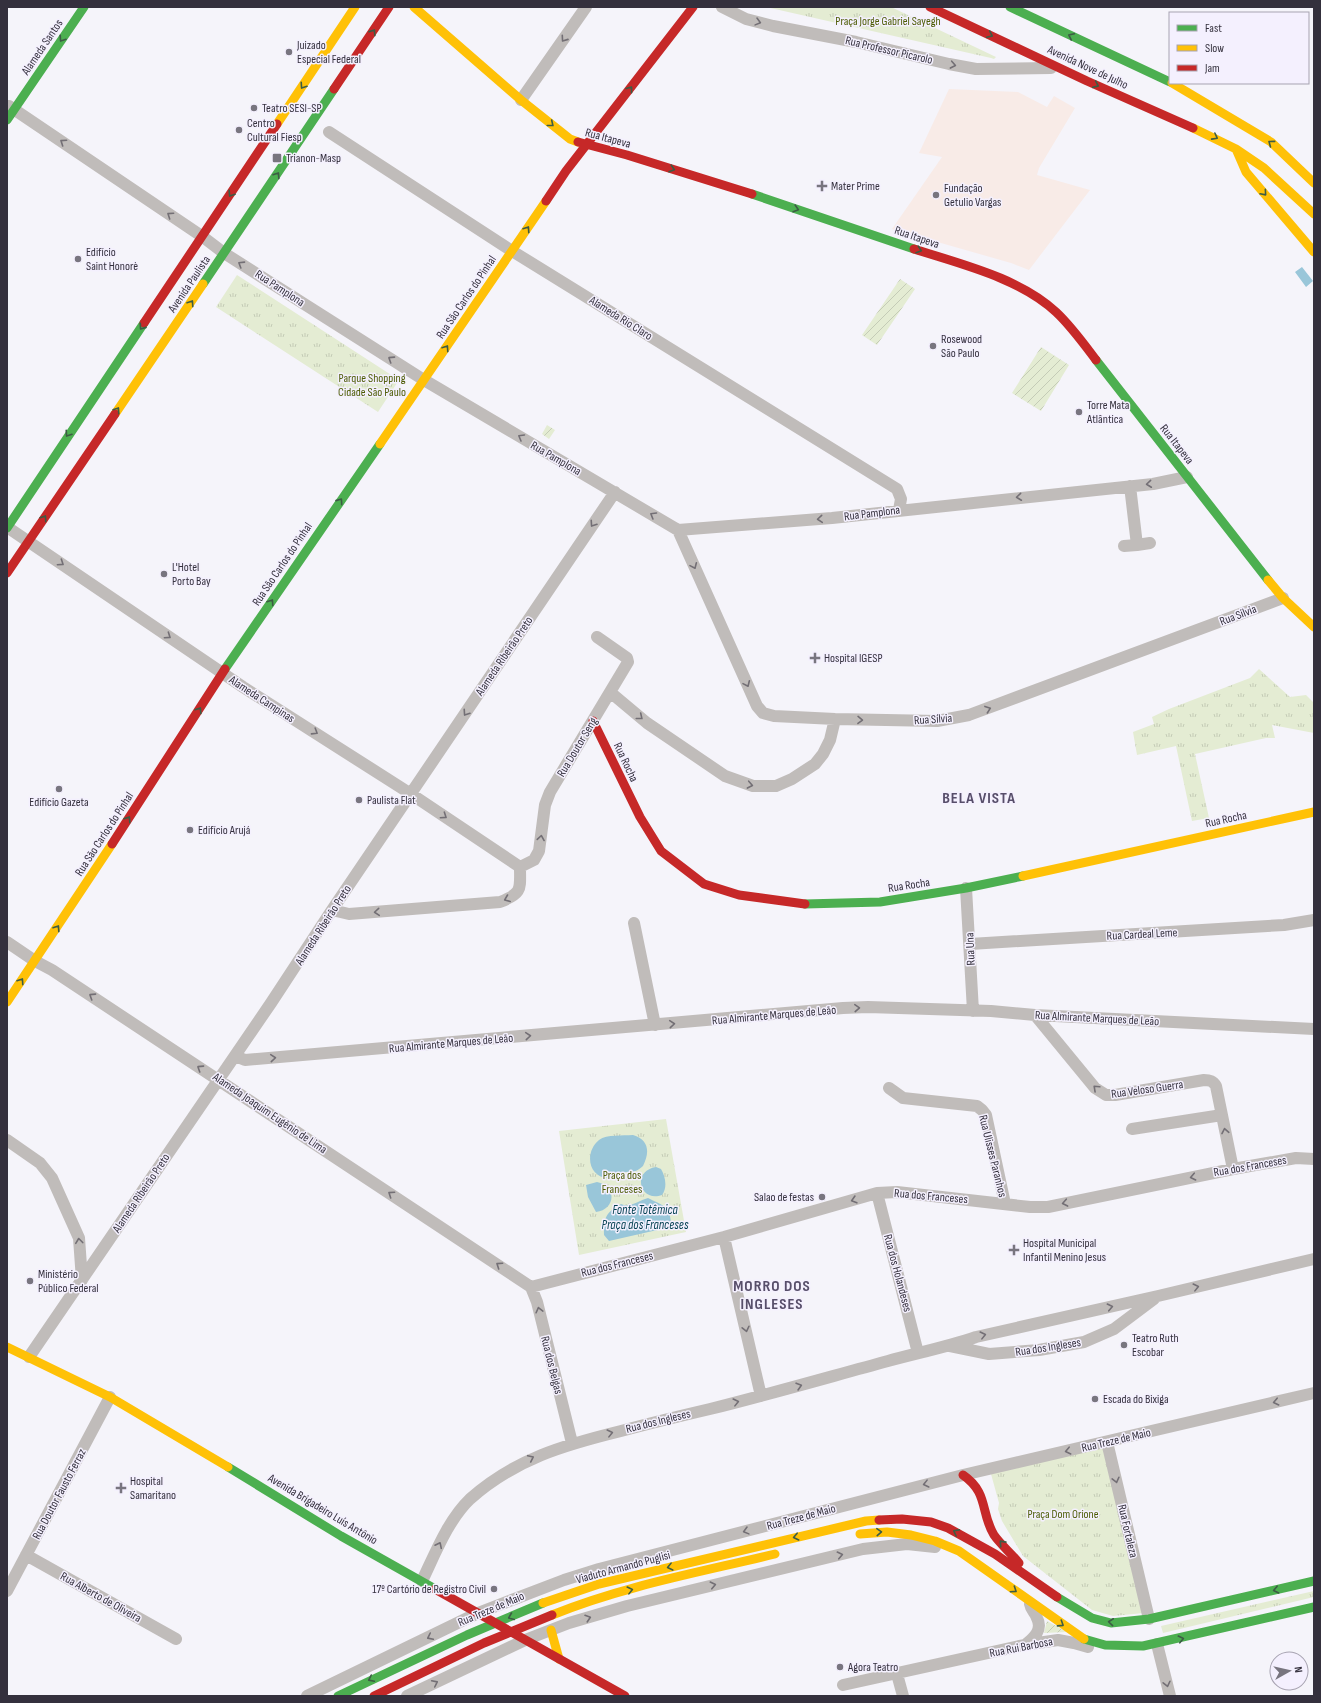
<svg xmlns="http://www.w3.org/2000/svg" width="1321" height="1703" font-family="'Sofia Sans Condensed',sans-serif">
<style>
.education{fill:#f8ebe7}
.grass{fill:url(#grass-tufts)}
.garden{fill:url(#garden-furrows)}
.water{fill:#99c6d9}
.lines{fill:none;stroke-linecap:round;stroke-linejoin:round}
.street{stroke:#c0bcba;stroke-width:12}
.fast{stroke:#4caf50;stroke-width:9}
.slow{stroke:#ffc107;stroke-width:9}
.jam{stroke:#c62828;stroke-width:9}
.oneway{stroke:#736f75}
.oneway2{stroke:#3c5c44}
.poi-dot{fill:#78757f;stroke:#f4f0fe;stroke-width:1.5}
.labels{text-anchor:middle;stroke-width:3;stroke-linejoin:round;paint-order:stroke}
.park-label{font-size:12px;fill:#4e5d05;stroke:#f4f0fe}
.poi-label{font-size:12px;fill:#34303d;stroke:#f4f0fe;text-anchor:start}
.street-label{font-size:12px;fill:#34303d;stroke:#f4f0fe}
.water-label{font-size:13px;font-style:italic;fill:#023f50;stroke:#f4f0fe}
.district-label{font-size:16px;font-weight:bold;letter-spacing:1px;fill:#574e6a;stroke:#f4f0fe}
</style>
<defs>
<pattern id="grass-tufts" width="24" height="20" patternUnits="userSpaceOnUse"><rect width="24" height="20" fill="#e4ecd3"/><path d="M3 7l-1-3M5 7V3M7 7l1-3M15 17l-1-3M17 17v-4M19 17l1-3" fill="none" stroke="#c4cbb6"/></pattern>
<pattern id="garden-furrows" width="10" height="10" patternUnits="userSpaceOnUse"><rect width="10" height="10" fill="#e4ecd3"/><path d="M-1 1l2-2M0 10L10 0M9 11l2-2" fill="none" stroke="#c4cbb6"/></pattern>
</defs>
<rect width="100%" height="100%" fill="#f5f4fa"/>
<path class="education" d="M949,89L1018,92L1047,107L1054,96L1075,108L1039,168L1037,175L1090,190L1029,270L1011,263L892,229L942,157L919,153Z"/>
<path class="grass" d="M766,7H891L996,57L994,59L991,58Z
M237,275L399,380L378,412L216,307Z
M1259,669L1290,697L1306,695L1314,703V733L1272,725L1275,738H1266L1195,754L1209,818L1192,821L1176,746L1137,755L1133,732L1154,724L1152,717L1169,709L1250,678Z
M666,1119L686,1232L579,1255L559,1131Z
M1103,1447L1144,1613L1113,1616L1092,1610L1023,1556L1002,1521L998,1509L999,1503L991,1474Z
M1314,1591V1597L1163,1633L1161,1626Z"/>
<path class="garden" d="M900,279L915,289L877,345L862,335Z
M1041,347L1069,365L1041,411L1012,393Z
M547,425L555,430L549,439L542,434Z
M1047,1621L1067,1632L1044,1633Z"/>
<path class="water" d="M1302,267L1313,281L1306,287L1295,272Z
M633,1135C649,1140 650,1152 643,1166C633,1175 631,1170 621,1173C617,1175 614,1178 610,1178C588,1179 584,1152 599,1140C607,1134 623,1136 633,1135Z
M656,1167L661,1169C665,1176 668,1187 662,1195C640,1203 631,1171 656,1167Z
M597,1182C618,1186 615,1210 596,1212L588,1197L586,1185Z
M648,1198C662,1205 670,1206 671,1223L666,1228L609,1241L604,1235C604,1218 605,1213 621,1204C630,1208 638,1201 648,1198Z"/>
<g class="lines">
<path class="street" d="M722,7L746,19L773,26L856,42L949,64L976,69L1051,68
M521,100L586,7
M9,106L203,237L224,253L424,380L678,530L832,518L1153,484L1187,477
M329,132L512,251L897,489L901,499L899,510
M1130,486L1137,545L1150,543
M7,527L243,687L411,794L520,867
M678,530L757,706L763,713L774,716L835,719L937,721L969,715L1283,598
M1124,546L1137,545
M610,692L647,723L725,776L753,786H776L792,779L815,764L823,754L830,740L835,719
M520,867L534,860L539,851L545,805L550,792L628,662L627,658L597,637
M966,888L973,1011
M332,910L349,914L500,902C523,893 520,889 520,867
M634,923L655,1025
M7,942L35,961L52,970L531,1287
M970,944L1284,925L1314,920
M1035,1015L1095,1088L1106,1095H1115L1204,1080C1210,1080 1213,1081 1216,1086L1233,1169
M235,1056L245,1060L843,1008L868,1007L991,1011L1035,1015L1314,1029
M889,1088L903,1098L977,1106L982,1110L986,1115L1005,1204
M1132,1129L1222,1115
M7,1140L40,1163L52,1178L79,1238L82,1280
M877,1193L918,1353
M724,1237L761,1396
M531,1287L724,1237L877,1193L897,1192L1030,1207H1048L1233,1169L1296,1158L1314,1159
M531,1287L537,1302L572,1443
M950,1346L989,1354L1039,1350L1084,1342L1114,1329L1154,1299
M29,1357L271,1003L332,910L615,492
M1107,1442L1149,1619
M26,1555L176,1639
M422,1581C435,1554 448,1520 470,1499C515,1459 564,1445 621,1431C651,1423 680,1416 710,1409C770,1394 829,1377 888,1361C917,1353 947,1347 976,1337L1158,1296L1314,1259
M7,1591L110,1397
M1157,1644L1170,1696
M1025,1645C1034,1638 1043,1630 1037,1618C1035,1612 1031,1610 1030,1604
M897,1674L903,1696
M843,1685L1024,1645L1058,1640L1074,1643L1088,1647
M307,1696L478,1613L564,1580L599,1569L963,1475L1314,1393
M407,1696L525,1640L569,1623L627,1606L863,1549L907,1544L935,1547"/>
<path class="fast" d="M1010,7L1170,82
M7,120L84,7
M752,194L914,249
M203,284L334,89
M1096,360L1268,580
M7,528L144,323
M225,669L380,444
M805,904L880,902L966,888L1023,876
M228,1467L341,1536L435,1589
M1057,1597L1092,1618L1111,1623L1149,1619L1314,1581
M1084,1639L1105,1645L1143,1646L1314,1607
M338,1696L467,1635L543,1603"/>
<path class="slow" d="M414,7L521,100L570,139L578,142
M1172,83L1271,142L1314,183
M277,124L355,7
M1193,128L1236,149L1264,168L1314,214
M1236,149L1246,172L1314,252
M115,414L203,284
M380,444L546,201
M1268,580L1283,598L1314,627
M1023,876L1314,812
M7,1002L112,844
M7,1347L110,1397L228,1467
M860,1534L887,1532L911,1535L935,1541L959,1551L1084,1639
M543,1603L599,1584L866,1521L879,1520
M552,1615C623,1586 701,1572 775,1554
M551,1630L559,1659"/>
<path class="jam" d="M930,7L1087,81L1193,128
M334,89L389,7
M578,142L627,155L752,194
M546,201L566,171L693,7
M914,249C960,264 1020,278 1056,312C1071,326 1084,344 1096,360
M144,323L277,124
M7,573L115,414
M593,721L640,817L661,851L704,884L739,895L805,904
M112,844L225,669
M963,1475C989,1493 980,1512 994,1535C1001,1545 1011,1553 1019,1563
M879,1520L902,1519L931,1522L948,1528L995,1554L1057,1597
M435,1589L625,1696
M374,1696L484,1643L552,1615"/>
</g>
<defs><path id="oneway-chevron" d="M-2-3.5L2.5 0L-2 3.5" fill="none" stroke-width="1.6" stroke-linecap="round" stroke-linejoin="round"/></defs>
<g class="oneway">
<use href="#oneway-chevron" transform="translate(758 22) rotate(15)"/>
<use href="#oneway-chevron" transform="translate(564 39) rotate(125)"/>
<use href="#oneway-chevron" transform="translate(953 65) rotate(11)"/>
<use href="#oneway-chevron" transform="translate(63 142) rotate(-146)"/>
<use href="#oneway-chevron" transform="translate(170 215) rotate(-146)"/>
<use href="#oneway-chevron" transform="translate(241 264) rotate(-148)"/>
<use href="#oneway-chevron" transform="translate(391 359) rotate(-147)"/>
<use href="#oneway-chevron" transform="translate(521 437) rotate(-150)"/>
<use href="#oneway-chevron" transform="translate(1149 484) rotate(174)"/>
<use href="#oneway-chevron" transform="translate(1019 497) rotate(174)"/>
<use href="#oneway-chevron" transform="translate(653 515) rotate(-149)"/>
<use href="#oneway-chevron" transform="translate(820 519) rotate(175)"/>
<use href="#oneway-chevron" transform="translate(593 524) rotate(124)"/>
<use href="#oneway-chevron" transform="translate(61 563) rotate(34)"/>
<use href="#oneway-chevron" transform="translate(694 566) rotate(66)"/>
<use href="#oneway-chevron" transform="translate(168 636) rotate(34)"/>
<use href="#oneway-chevron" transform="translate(747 684) rotate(66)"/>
<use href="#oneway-chevron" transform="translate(988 709) rotate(-20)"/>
<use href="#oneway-chevron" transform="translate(466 713) rotate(124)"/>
<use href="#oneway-chevron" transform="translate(640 717) rotate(39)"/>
<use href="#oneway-chevron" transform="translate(860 720) rotate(1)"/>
<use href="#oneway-chevron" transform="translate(315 732) rotate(32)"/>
<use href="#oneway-chevron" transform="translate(750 785) rotate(11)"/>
<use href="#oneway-chevron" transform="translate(444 816) rotate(34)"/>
<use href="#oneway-chevron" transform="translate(541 838) rotate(-81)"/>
<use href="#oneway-chevron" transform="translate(507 899) rotate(158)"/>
<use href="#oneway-chevron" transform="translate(377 912) rotate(175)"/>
<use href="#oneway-chevron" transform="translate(92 996) rotate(-147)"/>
<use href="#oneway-chevron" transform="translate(857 1008) rotate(-3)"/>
<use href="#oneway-chevron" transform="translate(672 1024) rotate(-5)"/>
<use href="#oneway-chevron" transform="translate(528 1036) rotate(-5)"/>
<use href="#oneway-chevron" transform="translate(273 1058) rotate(-5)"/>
<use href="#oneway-chevron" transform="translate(200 1068) rotate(-147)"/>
<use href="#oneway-chevron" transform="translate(1096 1088) rotate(-137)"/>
<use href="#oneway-chevron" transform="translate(1225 1131) rotate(-101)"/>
<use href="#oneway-chevron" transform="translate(1193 1177) rotate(168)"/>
<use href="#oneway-chevron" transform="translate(391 1194) rotate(-146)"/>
<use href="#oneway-chevron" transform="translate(854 1200) rotate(164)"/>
<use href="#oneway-chevron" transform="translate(1065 1203) rotate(169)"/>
<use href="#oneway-chevron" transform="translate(79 1241) rotate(-97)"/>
<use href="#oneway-chevron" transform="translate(499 1265) rotate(-146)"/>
<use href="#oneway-chevron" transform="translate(1196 1287) rotate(-14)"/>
<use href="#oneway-chevron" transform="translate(1110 1307) rotate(-12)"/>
<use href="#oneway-chevron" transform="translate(539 1310) rotate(-104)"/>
<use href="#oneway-chevron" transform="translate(746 1329) rotate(77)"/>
<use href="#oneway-chevron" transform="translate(983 1335) rotate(-14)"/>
<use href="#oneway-chevron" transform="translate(799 1386) rotate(-16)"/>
<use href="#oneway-chevron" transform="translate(736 1402) rotate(-14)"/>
<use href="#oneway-chevron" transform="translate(1276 1402) rotate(167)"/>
<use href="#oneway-chevron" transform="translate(610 1433) rotate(-14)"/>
<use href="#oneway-chevron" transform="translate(1068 1451) rotate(167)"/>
<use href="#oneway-chevron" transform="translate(531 1458) rotate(-25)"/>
<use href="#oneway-chevron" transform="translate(1116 1480) rotate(76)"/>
<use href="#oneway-chevron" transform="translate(926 1484) rotate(166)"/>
<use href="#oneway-chevron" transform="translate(746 1531) rotate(165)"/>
<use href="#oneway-chevron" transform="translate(439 1545) rotate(-64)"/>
<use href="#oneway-chevron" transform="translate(840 1555) rotate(-13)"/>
<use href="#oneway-chevron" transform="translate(713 1585) rotate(-13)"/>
<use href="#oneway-chevron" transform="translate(588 1618) rotate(-18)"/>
<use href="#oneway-chevron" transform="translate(430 1637) rotate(154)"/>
<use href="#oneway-chevron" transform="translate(435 1683) rotate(-26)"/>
<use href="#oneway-chevron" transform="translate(1167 1684) rotate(77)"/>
</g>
<g class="oneway2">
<use href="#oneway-chevron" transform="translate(373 32) rotate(-57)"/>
<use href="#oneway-chevron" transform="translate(990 35) rotate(25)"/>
<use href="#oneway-chevron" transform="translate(1071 36) rotate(-155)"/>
<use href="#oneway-chevron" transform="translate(62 39) rotate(124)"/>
<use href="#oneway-chevron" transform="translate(1096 85) rotate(24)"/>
<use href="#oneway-chevron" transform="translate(303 86) rotate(124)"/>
<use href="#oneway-chevron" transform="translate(630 89) rotate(-52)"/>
<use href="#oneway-chevron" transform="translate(551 124) rotate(39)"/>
<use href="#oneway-chevron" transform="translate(1215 137) rotate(28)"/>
<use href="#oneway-chevron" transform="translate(1271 143) rotate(-143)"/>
<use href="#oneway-chevron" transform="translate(672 169) rotate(18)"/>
<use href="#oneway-chevron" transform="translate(277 175) rotate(-57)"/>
<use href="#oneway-chevron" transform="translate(1264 193) rotate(49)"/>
<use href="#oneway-chevron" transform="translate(231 194) rotate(123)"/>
<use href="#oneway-chevron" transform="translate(796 209) rotate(17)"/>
<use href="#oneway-chevron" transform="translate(527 229) rotate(-56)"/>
<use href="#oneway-chevron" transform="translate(919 250) rotate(19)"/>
<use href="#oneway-chevron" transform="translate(191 303) rotate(-56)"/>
<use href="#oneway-chevron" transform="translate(142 327) rotate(125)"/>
<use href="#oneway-chevron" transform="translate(446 348) rotate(-56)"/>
<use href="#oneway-chevron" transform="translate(117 410) rotate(-56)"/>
<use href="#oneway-chevron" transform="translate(68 434) rotate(124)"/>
<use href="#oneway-chevron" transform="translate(340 501) rotate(-55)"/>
<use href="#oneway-chevron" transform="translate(44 518) rotate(-56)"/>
<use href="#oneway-chevron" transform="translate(271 602) rotate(-56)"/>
<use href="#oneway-chevron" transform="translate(199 710) rotate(-57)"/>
<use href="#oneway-chevron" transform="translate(128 819) rotate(-57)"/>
<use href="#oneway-chevron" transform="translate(57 928) rotate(-57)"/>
<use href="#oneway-chevron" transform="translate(21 981) rotate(-56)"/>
<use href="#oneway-chevron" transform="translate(879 1532) rotate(-3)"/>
<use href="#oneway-chevron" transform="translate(956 1532) rotate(-152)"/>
<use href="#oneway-chevron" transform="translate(796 1537) rotate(167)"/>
<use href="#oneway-chevron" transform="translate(1002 1543) rotate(-132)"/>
<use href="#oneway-chevron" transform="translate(670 1567) rotate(166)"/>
<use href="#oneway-chevron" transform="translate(630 1590) rotate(-14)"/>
<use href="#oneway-chevron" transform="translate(1014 1590) rotate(34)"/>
<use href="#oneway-chevron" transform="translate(1276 1590) rotate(167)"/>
<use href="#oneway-chevron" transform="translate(511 1617) rotate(157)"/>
<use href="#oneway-chevron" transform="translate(1111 1622) rotate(-174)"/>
<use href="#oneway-chevron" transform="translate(1061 1624) rotate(33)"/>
<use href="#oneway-chevron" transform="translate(1181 1639) rotate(-13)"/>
<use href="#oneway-chevron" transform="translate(371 1679) rotate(154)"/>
</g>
<g class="poi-dot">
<circle cx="289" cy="52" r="4"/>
<circle cx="254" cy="108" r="4"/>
<circle cx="239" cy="130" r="4"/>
<rect x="272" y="153" width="10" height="10" rx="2"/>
<path d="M820 180h4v4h4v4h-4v4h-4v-4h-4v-4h4z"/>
<circle cx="936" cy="195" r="4"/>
<circle cx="78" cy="259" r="4"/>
<circle cx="933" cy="346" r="4"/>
<circle cx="1079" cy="412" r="4"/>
<circle cx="164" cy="574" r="4"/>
<path d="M813 652h4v4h4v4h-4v4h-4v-4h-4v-4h4z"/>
<circle cx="59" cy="789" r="4"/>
<circle cx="359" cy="800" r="4"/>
<circle cx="190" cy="830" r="4"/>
<circle cx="822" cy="1197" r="4"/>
<path d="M1012 1244h4v4h4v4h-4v4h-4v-4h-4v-4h4z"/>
<circle cx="30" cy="1281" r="4"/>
<circle cx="1124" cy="1345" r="4"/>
<circle cx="1095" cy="1399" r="4"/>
<path d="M119 1482h4v4h4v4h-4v4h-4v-4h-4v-4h4z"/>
<circle cx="494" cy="1589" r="4"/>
<circle cx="840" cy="1667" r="4"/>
</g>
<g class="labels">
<g class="park-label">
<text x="888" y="25">Praça Jorge Gabriel Sayegh</text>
<text x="372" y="382">Parque Shopping<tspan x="372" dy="14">Cidade São Paulo</tspan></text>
<text x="622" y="1179">Praça dos<tspan x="622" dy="14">Franceses</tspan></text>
<text x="1063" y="1518">Praça Dom Orione</text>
</g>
<g class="poi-label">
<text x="297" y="49">Juizado<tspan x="297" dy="14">Especial Federal</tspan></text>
<text x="262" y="112">Teatro SESI-SP</text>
<text x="247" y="127">Centro<tspan x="247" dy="14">Cultural Fiesp</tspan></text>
<text x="286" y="162">Trianon-Masp</text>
<text x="831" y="190">Mater Prime</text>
<text x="944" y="192">Fundação<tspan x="944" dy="14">Getulio Vargas</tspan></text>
<text x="86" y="256">Edifício<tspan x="86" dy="14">Saint Honorè</tspan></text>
<text x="941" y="343">Rosewood<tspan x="941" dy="14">São Paulo</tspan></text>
<text x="1087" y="409">Torre Mata<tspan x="1087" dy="14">Atlântica</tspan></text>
<text x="172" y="571">L'Hotel<tspan x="172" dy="14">Porto Bay</tspan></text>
<text x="824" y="662">Hospital IGESP</text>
<text x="367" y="804">Paulista Flat</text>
<text x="59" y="806" text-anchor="middle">Edifício Gazeta</text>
<text x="198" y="834">Edifício Arujá</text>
<text x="814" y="1201" text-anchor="end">Salao de festas</text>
<text x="1023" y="1247">Hospital Municipal<tspan x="1023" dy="14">Infantil Menino Jesus</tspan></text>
<text x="38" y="1278">Ministério<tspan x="38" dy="14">Público Federal</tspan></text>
<text x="1132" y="1342">Teatro Ruth<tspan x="1132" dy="14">Escobar</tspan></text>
<text x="1103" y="1403">Escada do Bixiga</text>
<text x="130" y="1485">Hospital<tspan x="130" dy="14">Samaritano</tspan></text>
<text x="486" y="1593" text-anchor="end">17º Cartório de Registro Civil</text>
<text x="848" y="1671">Agora Teatro</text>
</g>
<g class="street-label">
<text transform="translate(42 47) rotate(-56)" y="4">Alameda Santos</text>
<text transform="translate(889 50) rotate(13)" y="4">Rua Professor Picarolo</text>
<text transform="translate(1088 67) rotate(25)" y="4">Avenida Nove de Julho</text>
<text transform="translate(608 138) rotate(15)" y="4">Rua Itapeva</text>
<text transform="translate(917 237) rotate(19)" y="4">Rua Itapeva</text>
<text transform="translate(189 284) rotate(-56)" y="4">Avenida Paulista</text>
<text transform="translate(280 288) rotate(33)" y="4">Rua Pamplona</text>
<text transform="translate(466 297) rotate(-56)" y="4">Rua São Carlos do Pinhal</text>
<text transform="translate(621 318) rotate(32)" y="4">Alameda Rio Claro</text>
<text transform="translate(1177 444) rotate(52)" y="4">Rua Itapeva</text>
<text transform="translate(556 458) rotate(30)" y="4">Rua Pamplona</text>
<text transform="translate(872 513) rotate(-7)" y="4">Rua Pamplona</text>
<text transform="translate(282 564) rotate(-56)" y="4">Rua São Carlos do Pinhal</text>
<text transform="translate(1238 615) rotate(-21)" y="4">Rua Sílvia</text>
<text transform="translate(504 656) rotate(-56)" y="4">Alameda Ribeirão Preto</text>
<text transform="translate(262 699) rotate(33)" y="4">Alameda Campinas</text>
<text transform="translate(933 719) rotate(-4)" y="4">Rua Sílvia</text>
<text transform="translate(577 747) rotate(-59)" y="4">Rua Doutor Seng</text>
<text transform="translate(626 762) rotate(65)" y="4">Rua Rocha</text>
<text transform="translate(1226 819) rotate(-12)" y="4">Rua Rocha</text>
<text transform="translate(104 834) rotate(-57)" y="4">Rua São Carlos do Pinhal</text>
<text transform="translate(909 885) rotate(-9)" y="4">Rua Rocha</text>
<text transform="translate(323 925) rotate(-57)" y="4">Alameda Ribeirão Preto</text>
<text transform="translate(1142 934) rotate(-3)" y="4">Rua Cardeal Leme</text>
<text transform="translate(970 949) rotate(-93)" y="4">Rua Una</text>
<text transform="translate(774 1015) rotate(-5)" y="4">Rua Almirante Marques de Leão</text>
<text transform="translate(1097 1018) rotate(3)" y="4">Rua Almirante Marques de Leão</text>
<text transform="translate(451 1043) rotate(-5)" y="4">Rua Almirante Marques de Leão</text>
<text transform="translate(1147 1089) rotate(-8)" y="4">Rua Veloso Guerra</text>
<text transform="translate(270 1113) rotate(34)" y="4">Alameda Joaquim Eugênio de Lima</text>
<text transform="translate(993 1156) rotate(76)" y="4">Rua Ulisses Paranhos</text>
<text transform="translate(1250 1166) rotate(-10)" y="4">Rua dos Franceses</text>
<text transform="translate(141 1193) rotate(-56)" y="4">Alameda Ribeirão Preto</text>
<text transform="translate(931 1196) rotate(5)" y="4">Rua dos Franceses</text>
<text transform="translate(617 1264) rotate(-14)" y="4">Rua dos Franceses</text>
<text transform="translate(898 1273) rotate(75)" y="4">Rua dos Holandeses</text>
<text transform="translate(1048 1347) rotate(-9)" y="4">Rua dos Ingleses</text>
<text transform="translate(552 1365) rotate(76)" y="4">Rua dos Belgas</text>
<text transform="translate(658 1421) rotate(-14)" y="4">Rua dos Ingleses</text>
<text transform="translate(1116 1440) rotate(-13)" y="4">Rua Treze de Maio</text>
<text transform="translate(59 1494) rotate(-62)" y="4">Rua Doutor Fausto Ferraz</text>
<text transform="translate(323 1509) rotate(31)" y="4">Avenida Brigadeiro Luís Antônio</text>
<text transform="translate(801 1517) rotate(-15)" y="4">Rua Treze de Maio</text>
<text transform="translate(1128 1531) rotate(77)" y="4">Rua Fortaleza</text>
<text transform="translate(623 1567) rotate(-15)" y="4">Viaduto Armando Puglisi</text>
<text transform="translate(101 1597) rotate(29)" y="4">Rua Alberto de Oliveira</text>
<text transform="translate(491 1609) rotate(-23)" y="4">Rua Treze de Maio</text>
<text transform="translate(1021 1647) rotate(-11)" y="4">Rua Rui Barbosa</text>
</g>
<g class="water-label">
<text x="645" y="1214">Fonte Totêmica<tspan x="645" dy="15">Praça dos Franceses</tspan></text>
</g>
<g class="district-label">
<text x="979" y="803">BELA VISTA</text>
<text x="772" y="1291">MORRO DOS<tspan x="772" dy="18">INGLESES</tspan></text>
</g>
</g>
<rect width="1321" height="1703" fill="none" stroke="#34303d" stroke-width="16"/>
<rect x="1169" y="12" width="140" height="72" fill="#f4f0fe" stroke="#a7a3b1"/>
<rect x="1177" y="25" width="20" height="6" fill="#4caf50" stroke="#a7a3b1"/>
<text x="1205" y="32" font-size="12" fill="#34303d">Fast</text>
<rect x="1177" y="45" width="20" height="6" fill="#ffc107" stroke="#a7a3b1"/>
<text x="1205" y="52" font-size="12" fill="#34303d">Slow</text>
<rect x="1177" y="65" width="20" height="6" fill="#c62828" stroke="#a7a3b1"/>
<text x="1205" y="72" font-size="12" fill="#34303d">Jam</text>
<g transform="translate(1289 1671) rotate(82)"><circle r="19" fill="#f4f0fe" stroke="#a7a3b1"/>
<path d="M0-3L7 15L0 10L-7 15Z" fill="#78757f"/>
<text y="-6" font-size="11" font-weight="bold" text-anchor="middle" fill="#34303d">N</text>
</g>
</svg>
